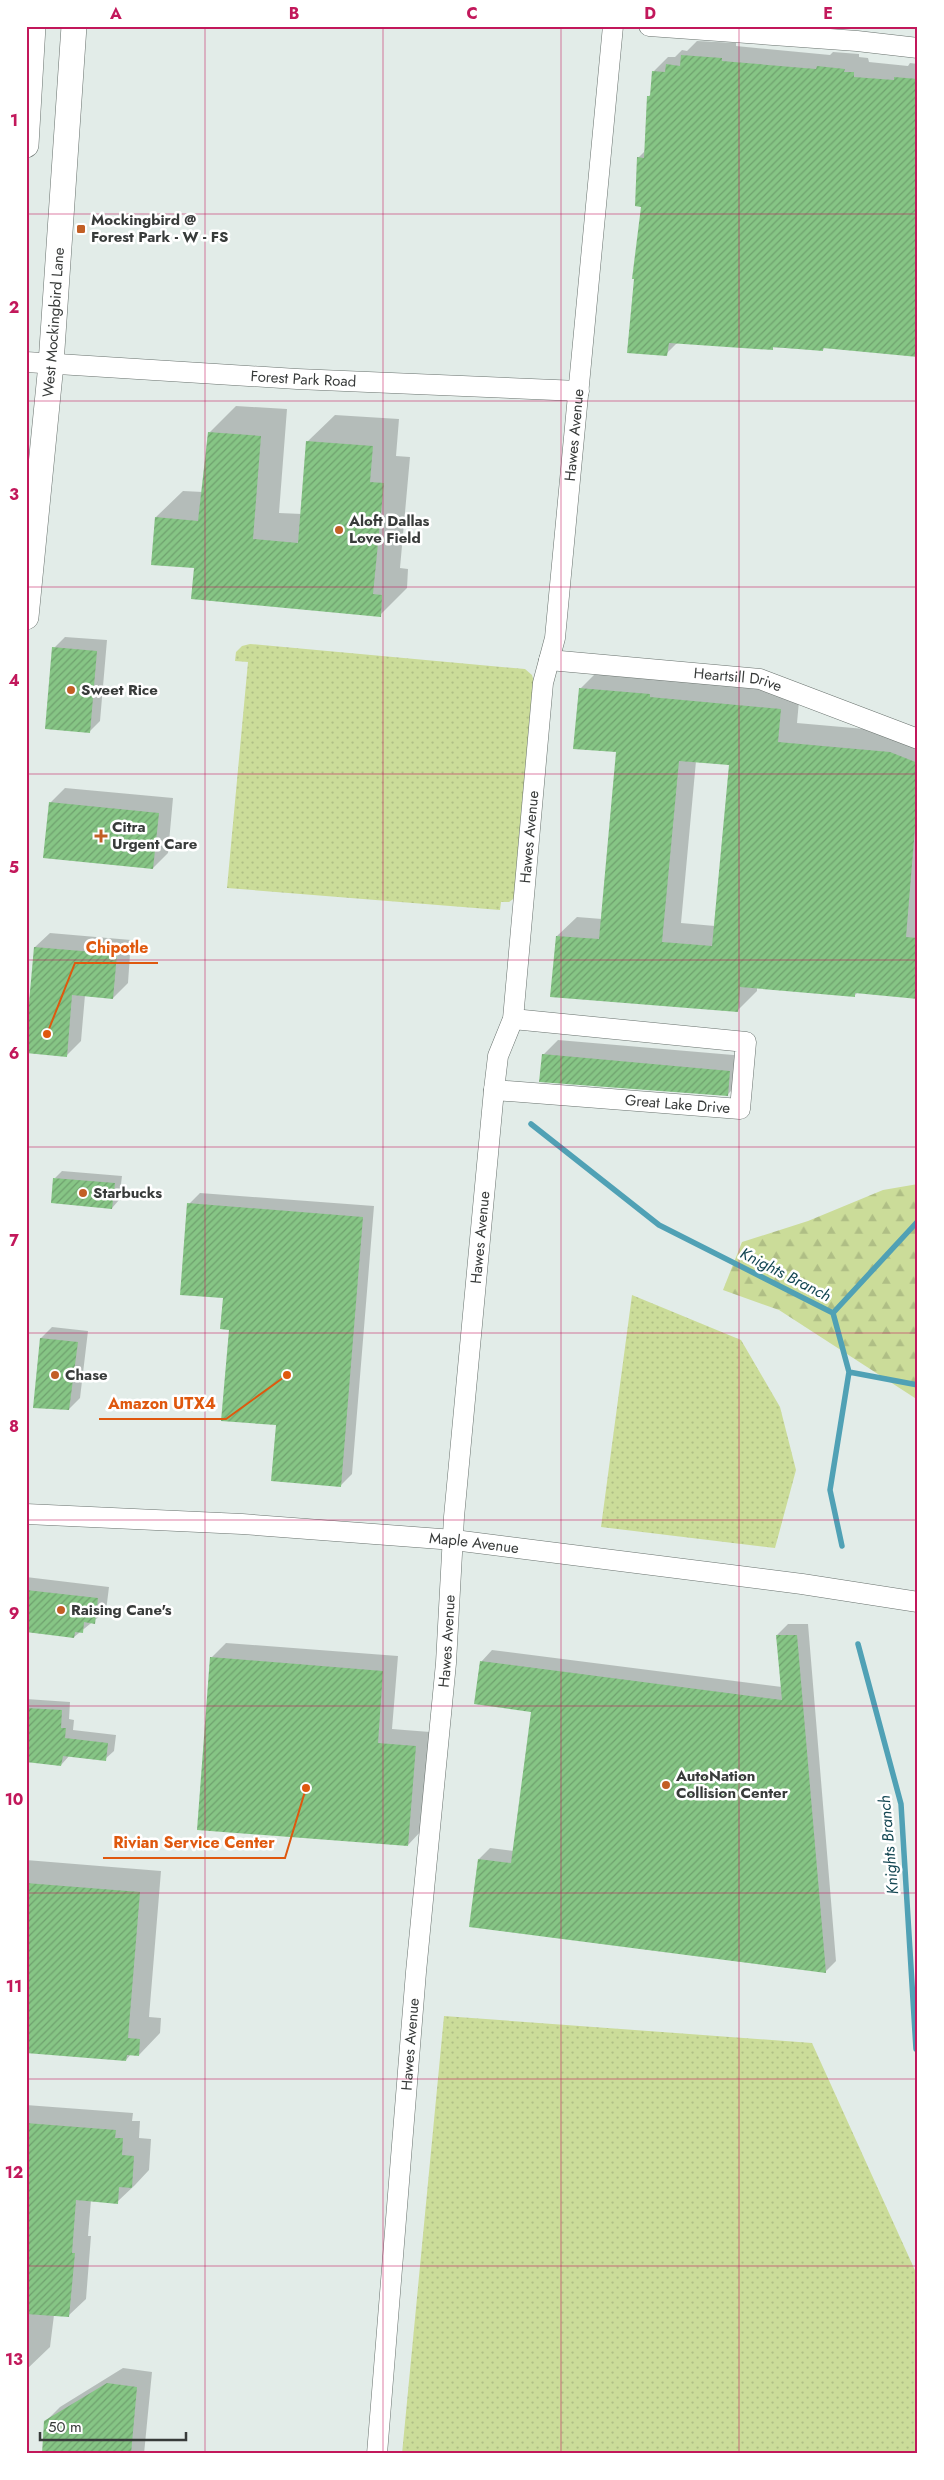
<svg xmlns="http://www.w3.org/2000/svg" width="944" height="2480" font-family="Jost,sans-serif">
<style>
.grass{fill:url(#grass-dots)}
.forest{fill:url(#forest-firs)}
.shadow{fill:#0003;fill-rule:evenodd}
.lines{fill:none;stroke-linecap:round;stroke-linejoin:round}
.stream{stroke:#50a1b5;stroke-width:5.5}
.building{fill:url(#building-hatch);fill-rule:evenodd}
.minor-casing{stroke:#68716d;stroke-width:21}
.major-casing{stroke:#68716d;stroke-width:26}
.minor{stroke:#fff;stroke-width:20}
.major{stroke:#fff;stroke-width:25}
.grid{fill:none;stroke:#c2185b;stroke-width:1;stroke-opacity:0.55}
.poi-dot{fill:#c25f25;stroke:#fff;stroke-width:2}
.labels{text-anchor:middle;stroke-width:5;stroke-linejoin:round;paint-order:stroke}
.poi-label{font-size:15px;font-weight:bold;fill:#383b3a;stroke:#fff;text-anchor:start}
.street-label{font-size:15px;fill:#383b3a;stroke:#fff}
.water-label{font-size:16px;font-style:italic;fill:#144753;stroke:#fff}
.leader{fill:none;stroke:#df580e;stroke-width:2}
.callout-dot{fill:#df580e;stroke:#fff;stroke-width:2}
.callout-label{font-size:16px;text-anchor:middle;font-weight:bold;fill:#df580e;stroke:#fff;stroke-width:5;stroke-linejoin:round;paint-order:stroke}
.neatline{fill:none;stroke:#c2185b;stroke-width:2}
.grid-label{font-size:16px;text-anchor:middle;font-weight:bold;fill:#c2185b}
</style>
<defs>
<pattern id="grass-dots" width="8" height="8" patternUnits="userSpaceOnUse" patternTransform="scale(1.25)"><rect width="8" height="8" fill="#cbdc99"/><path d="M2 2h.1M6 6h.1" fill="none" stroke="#afbe85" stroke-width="1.8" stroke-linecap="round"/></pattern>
<pattern id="forest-firs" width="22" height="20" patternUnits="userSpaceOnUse" patternTransform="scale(1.25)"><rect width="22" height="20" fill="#cbdc99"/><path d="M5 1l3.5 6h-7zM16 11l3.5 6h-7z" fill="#afbe85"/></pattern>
<pattern id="building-hatch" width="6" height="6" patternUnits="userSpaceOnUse" patternTransform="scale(1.25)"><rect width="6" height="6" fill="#86c585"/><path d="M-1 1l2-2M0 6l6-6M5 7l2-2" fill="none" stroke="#6fa16e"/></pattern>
</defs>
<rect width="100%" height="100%" fill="#e2ece8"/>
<path class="grass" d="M250,644L525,669L532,675L535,686L516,897L509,902H501L500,910L227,888L248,662L235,661L236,652L242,646Z
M632,1295L741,1340L780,1407L796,1470L775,1548L601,1527Z
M444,2016L812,2043L918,2277V2454H402Z"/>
<path class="forest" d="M918,1184V1400L779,1310L723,1290L742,1242L808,1221L883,1190Z"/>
<path class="shadow" d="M697,41L736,43V46L830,55L833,52L859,54V57L868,58L869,62L908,66L910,63L918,64V355L825,347L823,350L678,342L666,354L642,205L638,158L646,150L649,96L651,94L653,72L668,57H675L682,50L687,51Z
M236,406L287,409L279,513L302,514L308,441L335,415L399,419L396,456L410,457L400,568L408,569L407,588L380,615L195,567L156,517L183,491L203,492L209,433Z
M65,637L107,640L100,721L89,732L54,648Z
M600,669L800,690L797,723L910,733L918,736V998L858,992L854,996L757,987V991L737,1011L557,936L577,917L602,919L617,751L580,689ZM696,761L730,764L715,926L681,923Z
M65,788L173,798L168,853L153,868L50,803Z
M50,933L131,940L128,983L113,998L85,995L81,1041L66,1056L26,1052V1010L30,1007L35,947Z
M558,1040L745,1056L742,1080L727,1095L543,1055Z
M62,1171L122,1176L119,1200L112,1208L55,1178Z
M200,1193L374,1206L352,1474L341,1485L277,1424L230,1329L224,1297L189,1204Z
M52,1327L88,1331L80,1398L69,1409L41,1338Z
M26,1577L109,1587L106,1611L74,1637L26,1631Z
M788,1624H808L836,1961L825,1972L479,1859L490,1848L514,1851L533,1711L481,1662L492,1650L782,1687L777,1635Z
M226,1643L398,1656L392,1729L430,1732L422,1830L408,1845L211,1658Z
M26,1699L70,1702L69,1719L74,1720L73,1730L116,1735L114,1751L105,1759L70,1755L61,1765L26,1761Z
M26,1860L161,1871L149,2017L161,2018L160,2033L139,2055L131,2054L126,2060L26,2051Z
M26,2105L133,2113L132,2121H140L139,2138L151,2139L149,2170L135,2185L117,2202L91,2200L88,2236H91L86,2299L68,2316L54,2315L50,2347L26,2370Z
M123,2368L152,2372L144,2454H43L45,2422L60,2407Z"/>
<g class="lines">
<path class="stream" d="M531,1124L659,1225L833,1313L849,1372L830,1490L842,1546
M833,1313L918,1221
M849,1372L918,1385
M858,1644L901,1804L916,2049"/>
</g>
<path class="building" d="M681,55L722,58V61L816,69L817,66L845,69L844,72H854V77L894,80V77L918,79V357L823,348V351L773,347V350L669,343L667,356L627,353L634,279H632L641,207L635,206L637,157L644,158L647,96H650L652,71L665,72L666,64L680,66Z
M208,432L261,436L253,539L298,543L306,441L373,446L370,482L384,483L373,594L382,595L381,617L191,599L194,568L151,565L155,517L198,521Z
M52,647L97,651L90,733L45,729Z
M579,688L650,694V697L781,709L778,742L890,752L918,763V829L915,828L906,937L918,938V999L855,993V997L740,987L738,1012L550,997L556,936L599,939L616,752L573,749ZM679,761L729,765L712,946L662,942Z
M49,802L159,813L153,869L43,858Z
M34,947L117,954L113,999L72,995L67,1057L26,1053V1014H28Z
M542,1054L730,1071L728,1096L539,1082Z
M53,1178L115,1183L112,1209L51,1203Z
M187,1203L363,1217L341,1487L271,1481L276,1425L221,1421L229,1330L220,1329L223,1298L180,1295Z
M40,1338L78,1342L69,1410L33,1408Z
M26,1590L98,1598L95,1624L84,1622L83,1633L75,1632L74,1638L26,1632Z
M776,1635H797L826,1973L469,1927L478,1859L511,1863L531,1712L474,1704L480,1661L782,1700Z
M210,1657L383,1671L378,1743L416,1746L408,1846L197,1830Z
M26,1708L62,1710L61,1728H66L65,1738L108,1743L106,1761L63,1756L61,1766L26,1762Z
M26,1883L140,1892L128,2038L140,2039L139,2056L127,2055L126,2061L26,2053Z
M26,2123L116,2130L115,2138H123L122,2155L134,2156L132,2188L119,2187L118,2204L76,2200L72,2253H75L69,2317L26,2314Z
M107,2383L137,2387L131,2454H42L44,2421Z"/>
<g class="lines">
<defs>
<g id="minor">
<path d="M649,26L857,41L918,48"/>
<path id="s1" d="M26,362L297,379L579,391"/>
<path id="s2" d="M549,660L760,679L918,739"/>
<path id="s3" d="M494,1090L740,1109L746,1042L513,1019"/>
<path id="s4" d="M26,1514L242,1524L454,1540L802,1584L918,1602"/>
<path id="s5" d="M377,2454L416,1972L446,1663L454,1517L494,1090L498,1056L513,1019L543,683L555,638L613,26"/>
</g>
<g id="major">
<path d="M26,145L33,26"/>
<path id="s6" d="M26,617L51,364L74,26"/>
</g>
</defs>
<use href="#minor" class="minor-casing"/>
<use href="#major" class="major-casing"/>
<use href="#minor" class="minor"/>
<use href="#major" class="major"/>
</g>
<path class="grid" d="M205,26V2454M383,26V2454M561,26V2454M739,26V2454M26,214H918M26,401H918M26,587H918M26,774H918M26,960H918M26,1147H918M26,1333H918M26,1520H918M26,1706H918M26,1893H918M26,2079H918M26,2266H918"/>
<g class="poi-dot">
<rect x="76" y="224" width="10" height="10" rx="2.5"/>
<circle cx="339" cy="530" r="5"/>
<circle cx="71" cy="690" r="5"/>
<path d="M98.5 828.5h5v5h5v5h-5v5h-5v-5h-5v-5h5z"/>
<circle cx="83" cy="1193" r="5"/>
<circle cx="55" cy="1375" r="5"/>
<circle cx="61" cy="1610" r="5"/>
<circle cx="666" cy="1785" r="5"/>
</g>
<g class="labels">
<g class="poi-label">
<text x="91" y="225">Mockingbird @<tspan x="91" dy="17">Forest Park - W - FS</tspan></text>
<text x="349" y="526">Aloft Dallas<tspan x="349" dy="17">Love Field</tspan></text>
<text x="81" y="695">Sweet Rice</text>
<text x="112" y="832">Citra<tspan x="112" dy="17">Urgent Care</tspan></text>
<text x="93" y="1198">Starbucks</text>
<text x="65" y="1380">Chase</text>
<text x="71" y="1615">Raising Cane's</text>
<text x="676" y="1781">AutoNation<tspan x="676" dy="17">Collision Center</tspan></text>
</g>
<g class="street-label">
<text dy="5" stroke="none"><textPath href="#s6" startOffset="296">West Mockingbird Lane</textPath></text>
<text dy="5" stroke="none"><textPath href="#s1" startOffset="278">Forest Park Road</textPath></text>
<text dy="5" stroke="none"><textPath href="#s5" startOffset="2031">Hawes Avenue</textPath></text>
<text dy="5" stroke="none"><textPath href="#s2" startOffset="190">Heartsill Drive</textPath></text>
<text dy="5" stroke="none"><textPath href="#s5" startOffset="1626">Hawes Avenue</textPath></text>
<text dy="5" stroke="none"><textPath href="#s3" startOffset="184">Great Lake Drive</textPath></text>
<text dy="5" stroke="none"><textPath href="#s5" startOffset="1221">Hawes Avenue</textPath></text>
<text dy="5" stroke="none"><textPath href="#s4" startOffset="449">Maple Avenue</textPath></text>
<text dy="5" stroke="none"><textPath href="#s5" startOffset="816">Hawes Avenue</textPath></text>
<text dy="5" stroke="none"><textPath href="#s5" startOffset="411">Hawes Avenue</textPath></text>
</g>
<g class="water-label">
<text transform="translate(786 1274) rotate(27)" y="6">Knights Branch</text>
<text transform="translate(888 1845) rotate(-95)" y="6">Knights Branch</text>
</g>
</g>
<path class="leader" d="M47 1034L75 963H158M287 1375L226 1419H99M306 1788L285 1858H103"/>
<g class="callout-dot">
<circle cx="47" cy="1034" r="5"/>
<circle cx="287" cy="1375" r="5"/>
<circle cx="306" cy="1788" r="5"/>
</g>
<g class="callout-label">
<text x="117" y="953">Chipotle</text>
<text x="162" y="1409">Amazon UTX4</text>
<text x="194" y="1848">Rivian Service Center</text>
</g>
<rect width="944" height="2480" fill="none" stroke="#ffffff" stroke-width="55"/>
<path d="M40 2432v8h146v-8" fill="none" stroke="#383b3a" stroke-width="2.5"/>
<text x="48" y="2432" font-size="15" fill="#383b3a" stroke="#ffffff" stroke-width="4" paint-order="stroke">50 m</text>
<rect x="28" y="28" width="888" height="2424" class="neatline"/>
<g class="grid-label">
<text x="116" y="19">A</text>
<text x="294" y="19">B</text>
<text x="472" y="19">C</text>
<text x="650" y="19">D</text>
<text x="828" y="19">E</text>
<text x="14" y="126">1</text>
<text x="14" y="313">2</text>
<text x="14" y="500">3</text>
<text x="14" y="686">4</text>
<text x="14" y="873">5</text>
<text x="14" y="1059">6</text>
<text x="14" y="1246">7</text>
<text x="14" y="1432">8</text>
<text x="14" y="1619">9</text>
<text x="14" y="1805">10</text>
<text x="14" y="1992">11</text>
<text x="14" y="2178">12</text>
<text x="14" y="2365">13</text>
</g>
</svg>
